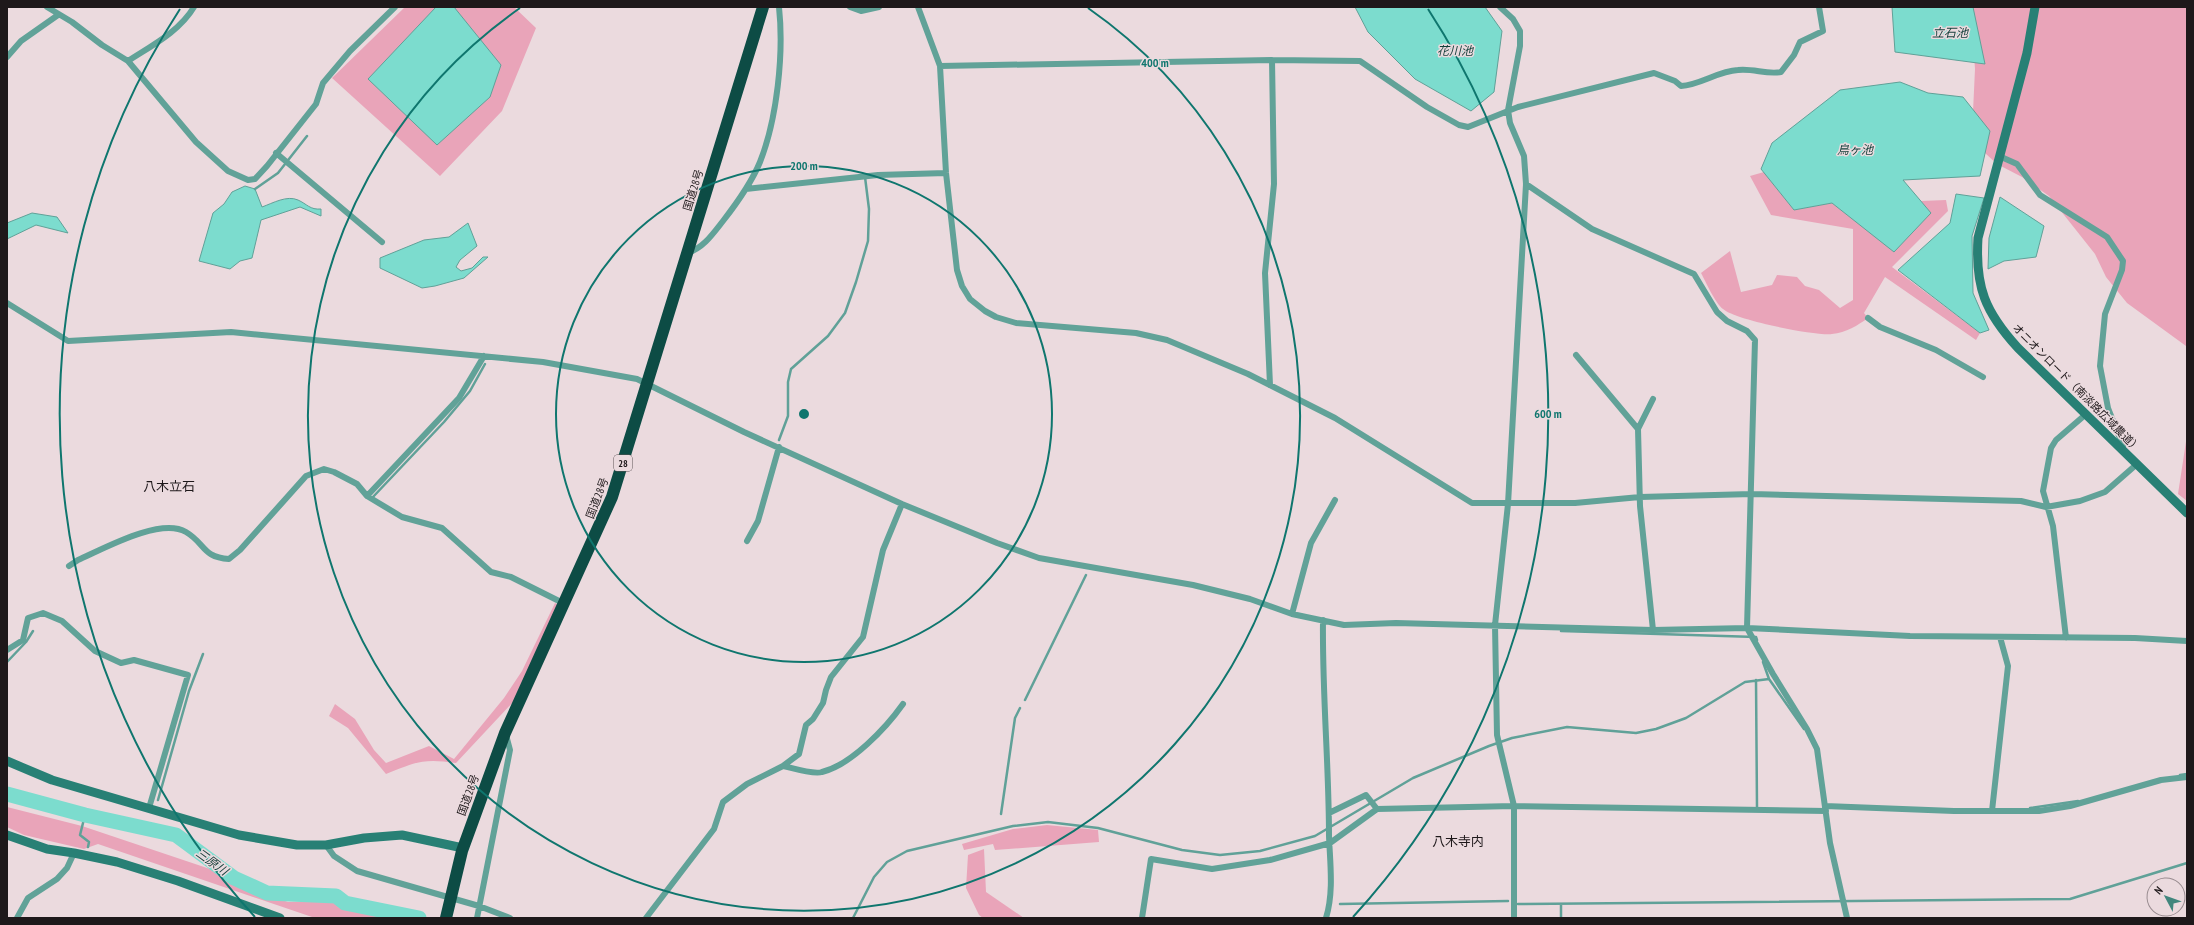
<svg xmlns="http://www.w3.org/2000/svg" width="2194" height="925" font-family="'PT Sans Narrow','Noto Sans JP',sans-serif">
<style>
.green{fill:#e9a4b9}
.water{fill:#7cdcce;stroke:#60a198}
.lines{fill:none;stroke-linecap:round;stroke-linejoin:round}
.stream{stroke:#60a198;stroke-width:2.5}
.river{stroke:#7cdcce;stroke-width:15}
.street{stroke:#61a298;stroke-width:6}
.secondary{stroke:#288075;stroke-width:9}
.highway{stroke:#0d4c45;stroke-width:12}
.ring{fill:none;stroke:#0f766e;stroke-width:2}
.labels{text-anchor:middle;stroke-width:3;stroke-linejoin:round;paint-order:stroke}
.shield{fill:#ebdade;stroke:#5c5255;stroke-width:1}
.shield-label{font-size:10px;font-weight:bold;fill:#1e181a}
.street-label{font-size:11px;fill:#1e181a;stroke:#ebdade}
.water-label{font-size:12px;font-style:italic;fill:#113e39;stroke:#ebdade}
.quarter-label{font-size:13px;fill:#1e181a;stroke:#ebdade}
.centre{fill:#0f766e;stroke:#ebdade;stroke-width:2}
.ring-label{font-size:12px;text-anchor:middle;font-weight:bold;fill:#0f766e;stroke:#ebdade;stroke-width:3;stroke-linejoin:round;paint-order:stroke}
</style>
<rect width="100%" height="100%" fill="#ebdade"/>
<path class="green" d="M405,7H514L536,28L502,111L440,176L332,78Z
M1968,7H2187V349L2186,346L2127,303L2106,277L2095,254L2049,196L2022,177L1997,164L1985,153L1973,112L1975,69L1972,27Z
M1764,172L1794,210L1832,203L1894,251L1930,213L1921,201L1946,200L1948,211L1892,267L1980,333L1976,340L1885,277L1864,313L1868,318C1858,325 1846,333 1832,334C1815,336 1735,320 1723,309C1715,303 1706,282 1701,273L1730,251L1741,292L1772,285L1777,275L1797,277L1805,286L1819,290L1840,308L1853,300V229L1771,215L1750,176Z
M2187,435V501L2178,494Z
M555,603L560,606L515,700L456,763C423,758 416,762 386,774L348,728L329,716L335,704L355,719L374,750L386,763L429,746L454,759L504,698L522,671Z
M7,807L82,826L219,872L264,894L288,902L335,901L341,905L367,907L397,918H315L98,844L84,849L24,835L7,827Z
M1047,825L1098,830L1099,842L995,850L993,844L964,850L962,844L1013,829Z
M984,849L986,892L1024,918H983L979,915L966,888L968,855Z"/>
<path class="water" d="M436,7H454L501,65L490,97L437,145L368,79Z
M1355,7H1485L1502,31L1494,92L1471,111L1415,79L1368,32Z
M1892,7H1973L1985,64L1895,52Z
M1900,82L1928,93L1963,97L1990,131L1980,176L1903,180L1931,213L1894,252L1832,203L1794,210L1761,169L1772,143L1840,90Z
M245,186L255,189L262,207C273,203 287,195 298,200C307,204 310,210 321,209V216L300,207L261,220L252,258L240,261L230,269L199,261L213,213L224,204L232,192Z
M1956,194L1984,198L1972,236L1973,293L1989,330L1980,333L1898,270L1950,223Z
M2000,197L2044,226L2036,257L2004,261L1988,269L1989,238Z
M32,213L57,217L68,233L36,225L7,239V223Z
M468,223L477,246L460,260L456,267L461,271L472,268L483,257H488L464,278L435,286L422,288L380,268V258L424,240L449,237Z"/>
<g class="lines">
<path class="stream" d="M255,189L278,173L307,136
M779,440L788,416V382L791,369L828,336L845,313L856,282L868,241L869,209L865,177
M372,498L444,422L470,391L485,364
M1561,631L1756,637L1757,640
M7,662L26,642L33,631
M1763,662L1769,679L1804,729
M1756,680L1757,807
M1025,700L1086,575
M2180,775L2187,774
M158,800L189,691L203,654
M2030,808L2078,801
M1001,814L1015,718L1020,708
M85,815L80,835L89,842L88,847
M1340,904L1508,901
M1518,904L2070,899L2187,863
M1561,904V918
M853,918L874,877L887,862L907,851L1013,826L1048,822L1098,828L1182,850L1220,855L1260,851L1315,836L1413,778L1489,746L1512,738L1567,727L1636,733L1656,729L1686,718L1745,682L1769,679"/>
<path class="river" d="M7,794L85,815L176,835L234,878L267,893L336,896L345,903L419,918"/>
<path class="street" d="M47,7L72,22L102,45L128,61L196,142L228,171L248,180L255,179L267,166L316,104L323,83L350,51L395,7
M850,7L861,11L879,7
M918,7L940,66L946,173L957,270L962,286L970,299L985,311L996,317L1016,323L1136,333L1167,340L1248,374L1335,418L1472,503H1575L1640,497L1752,494L2021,501L2046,507L2080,501L2105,492L2137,464
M1500,7L1513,19L1520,31V46L1508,110L1510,123L1524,156L1526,184L1508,504L1495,625L1497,735L1514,806V918
M7,57L21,41L58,15
M128,61C151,46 179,32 194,7
M940,66L1272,60L1360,61L1427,107L1459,125L1468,127L1518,107L1654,73L1675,81L1681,86C1700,85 1718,71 1738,70C1753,68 1767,75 1781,72L1794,55L1800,42L1823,31L1819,7
M276,153L382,242
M1999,156L2017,164L2040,195L2107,237L2123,261L2122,270L2105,314L2100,366L2108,408L2123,446L2121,449
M1526,184L1592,229L1694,274L1717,312L1727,321L1747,331L1755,340L1747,628L1773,674L1807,729L1817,749L1830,843L1847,918
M746,189L878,175L946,173
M688,253C704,247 712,235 723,221C737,203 751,184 760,162C777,119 784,54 779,7
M7,303L68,341L231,332L543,362L637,379L744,432L902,504L997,543L1039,558L1193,585L1250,599L1292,614L1344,625L1396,623L1653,630L1747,628L1910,636L2135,638L2187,641
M1868,318L1880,327L1936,350L1983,377
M1576,355L1638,429
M1270,385L1265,273L1274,184L1272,60
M367,496L459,398L484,356
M747,541L758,521L779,447
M69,566L78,560C103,549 160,517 186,532C206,544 202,557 229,559L240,550L306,476L324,469L334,472L357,484L367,496L402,517L442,528L491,572L511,577L563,603
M1292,614L1311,543L1335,500
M1323,620C1322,693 1329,764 1329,836C1330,863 1334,892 1326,918
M1653,630L1640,506L1638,429L1653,399
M2066,638L2053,526L2043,491L2051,448L2056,440L2085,415
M7,650L23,640L28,618L43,613L62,621L95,651L121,663L134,660L188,675L149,808
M783,766C792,768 814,775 822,772C851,765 886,728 903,704
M1825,806L1954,811H2039L2070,806L2161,780L2187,777
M1992,811L2008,666L2000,637
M1329,813L1366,795L1377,809
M326,845L334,856L357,871L479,906L510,918
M17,918L28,898L57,879L67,868L74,853
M477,918L510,750L506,735
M646,918L714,829L723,802L747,784L783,766L799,754L806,725L813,719L823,703L826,690L831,677L863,637L883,550L902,504
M1142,918L1151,859L1212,869L1270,860L1330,843L1377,809L1514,806L1826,811"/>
<path class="secondary" d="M2035,7L2027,53L1978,238C1975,287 1985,312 2018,348L2187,513
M7,761L52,780L239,835L297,845H326L364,838L402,835L463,848
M7,835L47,849L74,853L117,862L178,881L280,918"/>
<path class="highway" d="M446,918L462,851L505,733L612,497L763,7"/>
</g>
<g class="ring">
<circle cx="804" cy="414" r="248"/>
<path d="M1088 8A496 496 0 1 1 520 8"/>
<path d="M255 917A744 744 0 0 1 180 9M1428 9A744 744 0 0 1 1353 917"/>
</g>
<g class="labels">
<rect class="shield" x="614" y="455" width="18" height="16" rx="3"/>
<g class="shield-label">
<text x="623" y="467">28</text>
</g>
<g class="street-label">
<text transform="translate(693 190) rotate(-73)" y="4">国道28号</text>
<text transform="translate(2077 388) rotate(45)" y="4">オニオンロード（南淡路広域農道）</text>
<text transform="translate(597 498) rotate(-69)" y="4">国道28号</text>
<text transform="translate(468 795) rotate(-70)" y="4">国道28号</text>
</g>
<g class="water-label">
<text x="1950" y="37">立石池</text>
<text x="1455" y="55">花川池</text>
<text x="1855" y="154">鳥ヶ池</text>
<text transform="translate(212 862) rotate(36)" y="4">三原川</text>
</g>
<g class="quarter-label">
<text x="169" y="491">八木立石</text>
<text x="1458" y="846">八木寺内</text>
</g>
</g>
<circle cx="804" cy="414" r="6" class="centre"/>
<g class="ring-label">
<text x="1155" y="67">400 m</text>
<text x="804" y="170">200 m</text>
<text x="1548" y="418">600 m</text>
</g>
<rect width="2194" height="925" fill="none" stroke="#1e181a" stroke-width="16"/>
<g transform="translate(2166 897) rotate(311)"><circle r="19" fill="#ebdade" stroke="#998c90"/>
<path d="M0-3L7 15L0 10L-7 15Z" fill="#41867d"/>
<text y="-6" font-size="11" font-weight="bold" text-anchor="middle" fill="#1e181a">N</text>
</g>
</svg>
